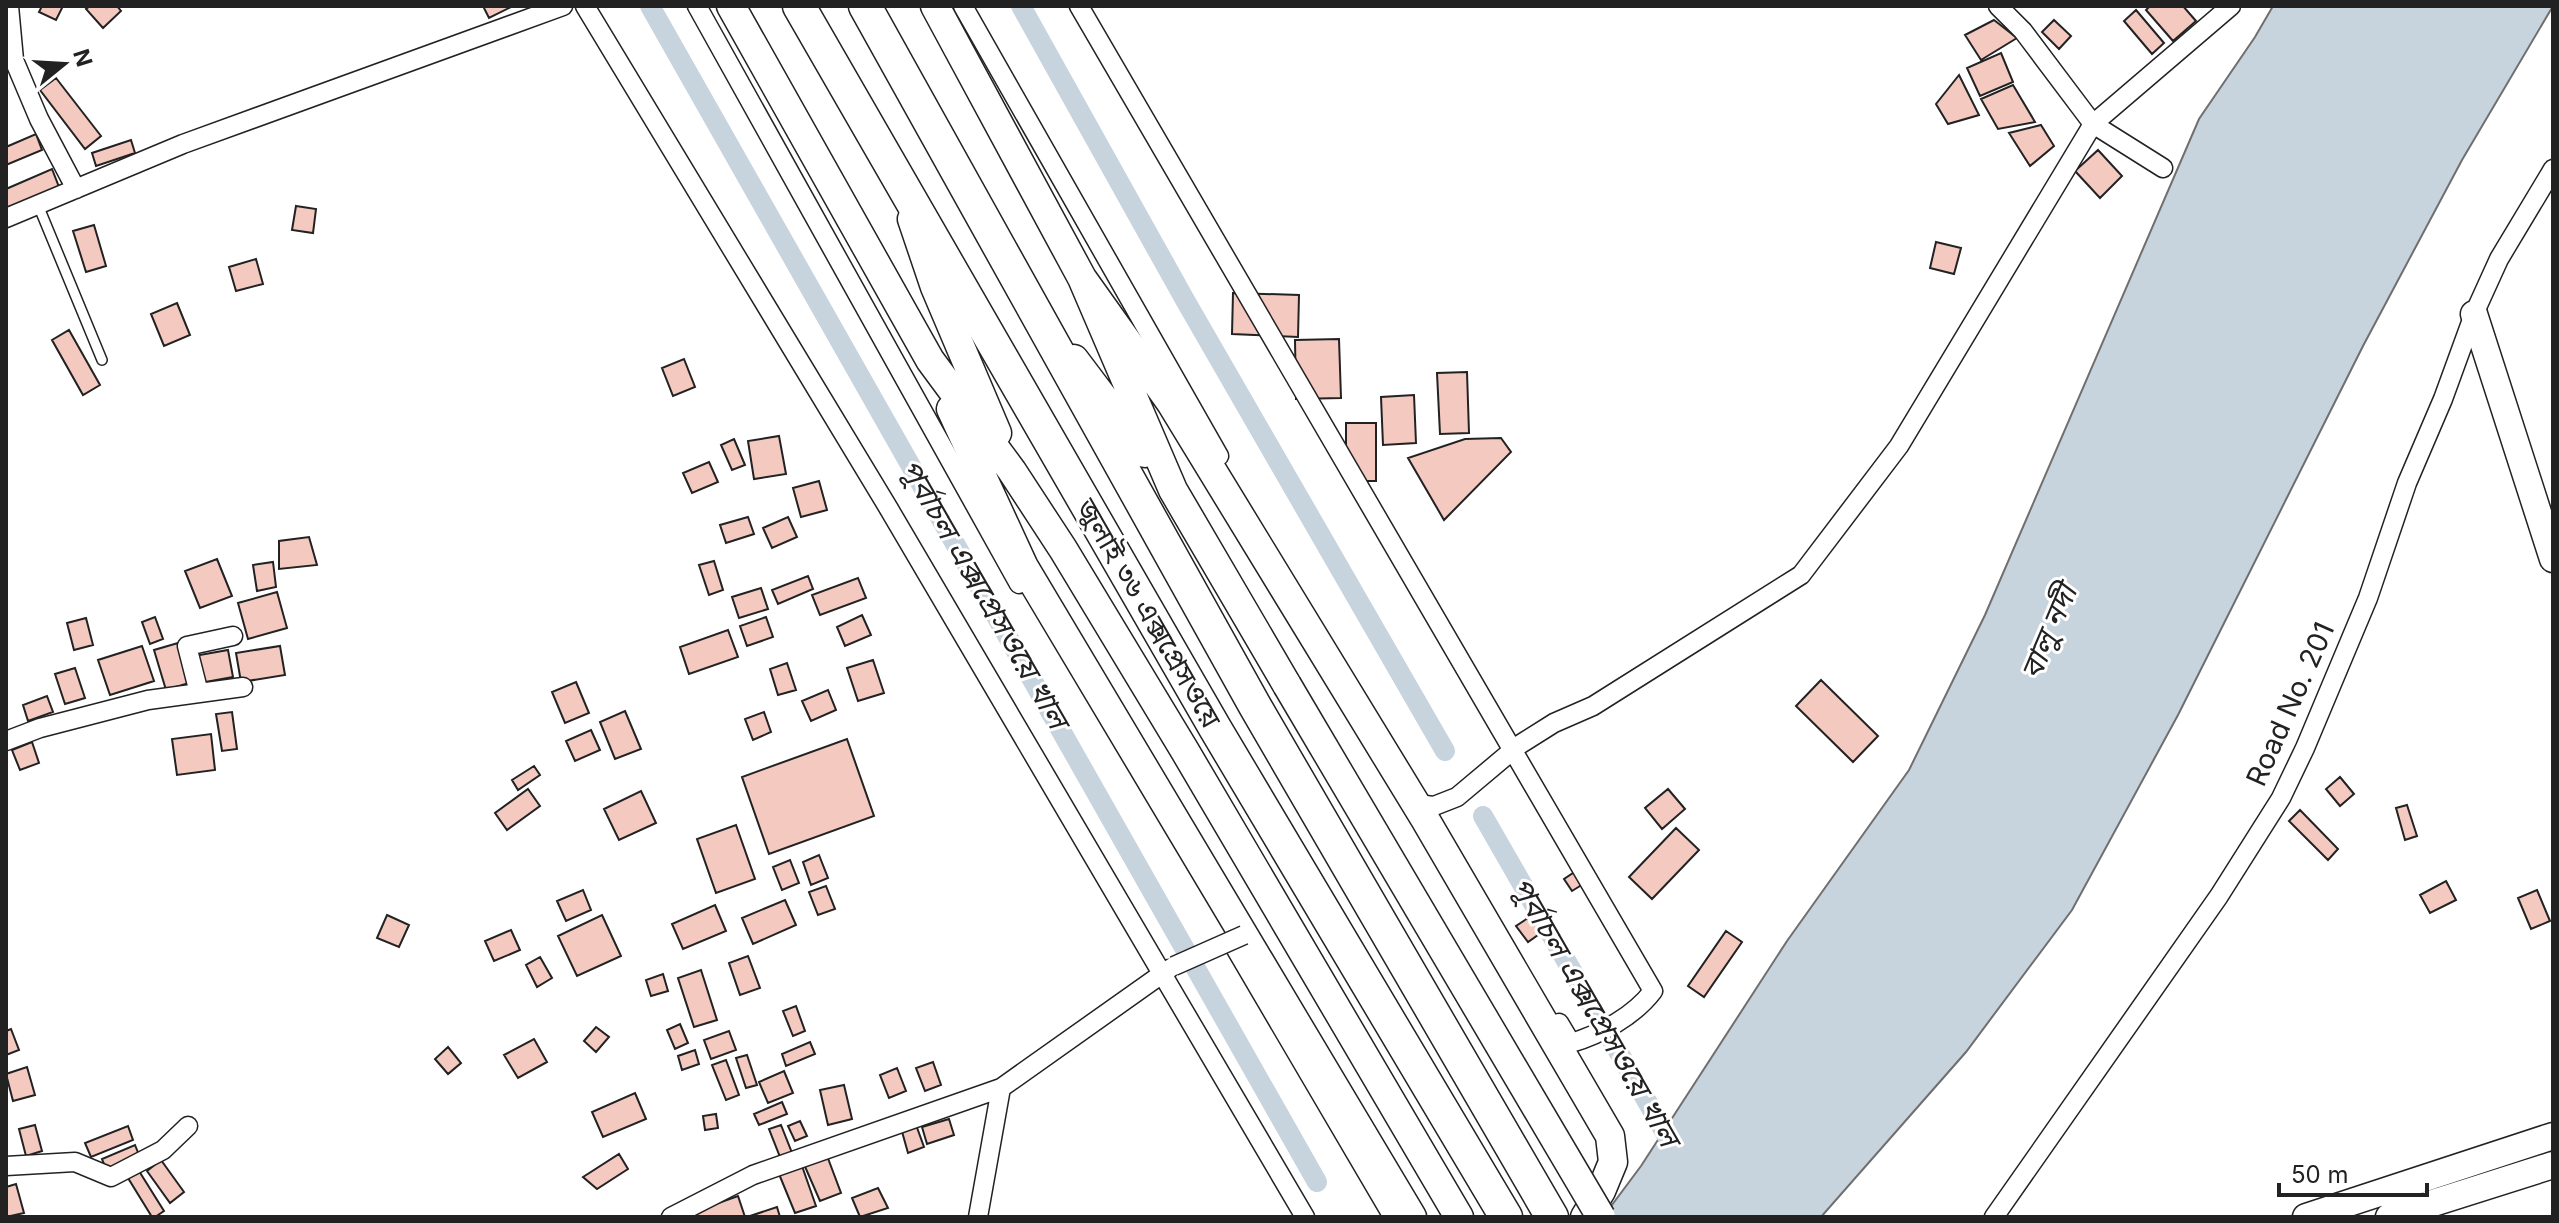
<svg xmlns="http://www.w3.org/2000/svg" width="2559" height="1223" font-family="Inter,'Noto Sans Bengali',sans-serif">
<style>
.water{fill:#c7d3dd;stroke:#6f6f6f;stroke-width:2}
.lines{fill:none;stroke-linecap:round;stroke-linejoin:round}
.canal{stroke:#c7d3dd;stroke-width:20}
.building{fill:#f3c9c0;stroke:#222;stroke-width:2}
.lane-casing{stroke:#222;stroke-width:12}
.street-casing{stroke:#222;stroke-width:21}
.secondary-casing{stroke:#222;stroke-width:29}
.primary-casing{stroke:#222;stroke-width:31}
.highway-casing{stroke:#222;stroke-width:35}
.lane{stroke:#fff;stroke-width:9}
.street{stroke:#fff;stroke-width:18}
.secondary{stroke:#fff;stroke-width:26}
.primary{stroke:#fff;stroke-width:28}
.highway{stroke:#fff;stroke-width:32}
.street-bridge-casing{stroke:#222;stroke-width:21;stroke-linecap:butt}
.primary-bridge-casing{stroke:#222;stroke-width:31;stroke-linecap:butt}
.street-bridge{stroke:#fff;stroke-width:18}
.primary-bridge{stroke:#fff;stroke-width:28}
.labels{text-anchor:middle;stroke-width:6;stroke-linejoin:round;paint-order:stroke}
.street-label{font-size:28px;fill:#222;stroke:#fff}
.water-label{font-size:30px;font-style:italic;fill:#222;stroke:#fff}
</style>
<rect width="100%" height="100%" fill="#fff"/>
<path class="water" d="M2273,6H2553L2462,160L2363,346L2178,715L2072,910L1966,1052L1821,1217H1603L1641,1166L1787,941L1909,770L1985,615L2199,119L2255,37Z"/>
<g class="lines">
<path class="canal" d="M650,6L1317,1182
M1021,6L1185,300L1445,751
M1483,816L1676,1152"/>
</g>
<path class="building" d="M42,6H63L56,20L39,12Z
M90,6H117L121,11L103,28L86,9Z
M483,6H513L489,18Z
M2150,6H2183L2196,21L2173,41L2146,10Z
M2136,10L2164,43L2152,54L2124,21Z
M1994,20L2017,38L1981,60L1965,35Z
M2054,20L2071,36L2059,49L2042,32Z
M2001,53L2013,82L1980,96L1967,68Z
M1959,75L1979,115L1948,124L1936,104Z
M56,78L101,136L85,149L40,90Z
M2013,85L2035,122L1998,129L1981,99Z
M2041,125L2054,146L2030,166L2009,133Z
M36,134L42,150L6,165V147Z
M131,140L135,153L96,166L92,153Z
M2098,150L2122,176L2100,198L2075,171Z
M52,169L59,187L6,209V189Z
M296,206L316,209L313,233L292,230Z
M94,225L106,266L86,272L73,231Z
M1936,242L1961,248L1954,274L1930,268Z
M256,259L263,284L236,291L229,267Z
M1233,293L1299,295L1298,337L1232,334Z
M177,303L190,335L164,346L151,314Z
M69,330L100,385L83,395L52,340Z
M1339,339L1341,398L1296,399L1295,340Z
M684,359L695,387L673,396L662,368Z
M1467,372L1469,433L1440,434L1437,373Z
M1414,395L1416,443L1383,445L1381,397Z
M1346,423H1376V481H1346Z
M779,436L786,474L754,479L748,441Z
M1501,438L1511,452L1444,520L1408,458L1465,439Z
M734,439L745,465L732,470L721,445Z
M709,462L718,482L692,493L683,473Z
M819,481L827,510L801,517L793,488Z
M748,517L754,534L726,543L720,525Z
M788,517L797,537L772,548L763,528Z
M309,537L317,565L279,569V541Z
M217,559L232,596L200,608L185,571Z
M714,561L723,590L709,595L699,565Z
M273,562L276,587L257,591L253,565Z
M808,576L813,589L778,604L772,590Z
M858,578L866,598L820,615L812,595Z
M761,588L768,609L739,618L732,597Z
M277,592L287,628L248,639L238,603Z
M862,615L871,635L845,646L837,627Z
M155,617L163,639L150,644L142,622Z
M766,617L773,637L747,646L740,626Z
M86,618L93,645L74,650L67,623Z
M728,630L738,657L689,674L680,647Z
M178,643L189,683L166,690L154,650Z
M142,646L154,681L110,695L98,660Z
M280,646L285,675L241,682L236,653Z
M228,650L233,677L200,683L194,656Z
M873,660L884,693L858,701L847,668Z
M787,663L796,690L778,695L770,669Z
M75,668L85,698L65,704L55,674Z
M1821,680L1878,736L1853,762L1796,706Z
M576,682L589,713L565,723L552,692Z
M828,690L836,710L811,721L802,701Z
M47,696L53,712L28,721L23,705Z
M625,711L641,749L615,759L600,722Z
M232,712L237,749L222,751L216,714Z
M764,712L771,732L753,740L745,719Z
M591,730L600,750L575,761L566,741Z
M211,734L215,770L177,775L172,739Z
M847,739L874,816L769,854L742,777Z
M32,742L39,763L20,770L12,750Z
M534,766L540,775L518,790L512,780Z
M2340,777L2354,794L2340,806L2326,789Z
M528,789L540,806L507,830L495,813Z
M1668,789L1685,809L1662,829L1645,808Z
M641,791L656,823L619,840L604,809Z
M2407,805L2417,836L2405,840L2396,808Z
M2300,810L2338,849L2328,860L2289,821Z
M736,825L755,879L716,893L697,839Z
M1676,828L1699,850L1652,899L1629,877Z
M819,855L828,878L811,885L803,862Z
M790,860L799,883L782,890L773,867Z
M1588,863L1596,876L1572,891L1564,879Z
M2446,881L2456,900L2430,913L2420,895Z
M826,886L835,909L818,915L809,892Z
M583,890L591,910L566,921L557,901Z
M2537,890L2550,921L2531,929L2518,898Z
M785,900L796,925L753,944L742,918Z
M715,905L726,931L683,949L672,924Z
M1534,914L1545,930L1528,942L1516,926Z
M387,915L409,925L399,947L377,938Z
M602,915L621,956L577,976L558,936Z
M511,930L520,950L494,961L485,941Z
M1726,931L1742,942L1704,997L1688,986Z
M748,956L760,988L740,995L729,963Z
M540,957L552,978L537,987L526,965Z
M701,970L717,1020L694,1027L678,978Z
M663,974L668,991L651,996L646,980Z
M796,1006L805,1031L793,1036L783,1011Z
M680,1024L688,1043L675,1049L667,1030Z
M596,1027L609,1037L596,1052L584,1041Z
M11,1029L19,1050L6,1055V1031Z
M729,1031L736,1050L711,1059L704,1040Z
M534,1039L547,1062L518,1078L504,1055Z
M810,1042L815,1054L786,1066L782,1054Z
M448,1047L461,1063L448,1074L435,1059Z
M695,1050L699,1064L682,1070L678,1056Z
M747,1055L757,1085L746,1088L736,1058Z
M726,1060L739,1095L726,1100L712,1065Z
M933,1062L941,1085L925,1091L916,1068Z
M27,1067L35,1095L13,1101L6,1074Z
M897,1068L906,1091L889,1098L880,1075Z
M784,1071L793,1093L768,1103L759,1082Z
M844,1085L852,1119L828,1125L820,1090Z
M635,1093L646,1119L603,1137L592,1112Z
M782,1102L787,1114L759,1125L754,1114Z
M716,1114L718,1128L705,1130L703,1116Z
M949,1119L954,1135L927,1144L922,1127Z
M800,1121L807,1136L795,1141L788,1126Z
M915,1122L924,1147L908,1153L901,1128Z
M35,1125L42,1151L26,1156L19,1129Z
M781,1125L794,1158L782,1162L769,1129Z
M128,1126L133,1140L91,1157L85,1143Z
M135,1145L139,1155L106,1169L102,1159Z
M826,1153L841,1193L820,1201L803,1162Z
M619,1154L628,1169L597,1189L583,1177Z
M161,1160L184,1192L170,1203L147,1171Z
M802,1166L816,1206L795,1213L779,1174Z
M139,1171L164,1211L155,1217H152L128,1178Z
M16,1184L24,1213L6,1217V1187Z
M878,1188L888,1208L860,1217L852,1198Z
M738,1196L745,1217L682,1216Z
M777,1207L780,1217H747Z"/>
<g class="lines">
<defs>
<path id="lane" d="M38,205L102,360"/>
<path id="street" d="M9,6L14,60L39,119L76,189
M585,6L889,509L1305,1217
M697,6L1019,584
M963,6L1219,456
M1079,6L1653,991C1634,1016 1601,1034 1571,1043L1559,1023
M1998,6L2023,31L2093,124L2163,168
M6,218L183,144L563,6
M199,693L187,646L233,636
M6,741L40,728L148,700L243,687
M1416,804L1434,806L1457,797L1519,745L1554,723L1593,706L1801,575L1899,446L2093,124L2231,6
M1234,946L1393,1217
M6,1166L75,1162L111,1177L163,1150L188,1126
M671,1217L753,1175L1001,1088L1169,969
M978,1217L1001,1088
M1994,1217L2219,896L2281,798L2305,748L2368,598L2407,483L2443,399L2474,314L2499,259L2553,169"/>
<path id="secondary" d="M2474,314L2553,559
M2306,1217L2553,1136
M2389,1217L2553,1165"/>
<path id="primary" d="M731,6L930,360L1012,471L1063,549L1185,751L1459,1217
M935,6L1082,278L1173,490L1287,685
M912,219L935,287L997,433
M1082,278L1171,403L1425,819L1610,1136L1613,1162L1601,1191L1585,1217
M1074,359L1145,453
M951,409L1024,567L1412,1217"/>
<path id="highway" d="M799,6L1215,728L1506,1217
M865,6L1255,706L1552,1217"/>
</defs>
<use href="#lane" class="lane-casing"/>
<use href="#street" class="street-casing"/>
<use href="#secondary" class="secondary-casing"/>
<use href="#primary" class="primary-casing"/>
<use href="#highway" class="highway-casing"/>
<use href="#lane" class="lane"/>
<use href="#street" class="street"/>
<use href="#secondary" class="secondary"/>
<use href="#primary" class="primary"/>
<use href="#highway" class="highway"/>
<defs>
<path id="street-bridge" d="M1174,966L1244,935"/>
<path id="primary-bridge" d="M1287,685L1601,1217"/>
</defs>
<use href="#street-bridge" class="street-bridge-casing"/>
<use href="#primary-bridge" class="primary-bridge-casing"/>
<use href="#street-bridge" class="street-bridge"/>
<use href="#primary-bridge" class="primary-bridge"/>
</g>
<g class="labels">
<g class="street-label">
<text transform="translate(1149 613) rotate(60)" y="10">জুলাই ৩৬ এক্সপ্রেসওয়ে</text>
<text transform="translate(2290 704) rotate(-66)" y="10">Road No. 201</text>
</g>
<g class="water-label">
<text transform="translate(984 594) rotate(60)" y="10">পূর্বাচল এক্সপ্রেসওয়ে খাল</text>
<text transform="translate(2049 632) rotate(-67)" y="10">বালু নদী</text>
<text transform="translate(1595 1012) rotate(60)" y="10">পূর্বাচল এক্সপ্রেসওয়ে খাল</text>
</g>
</g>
<rect width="2559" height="1223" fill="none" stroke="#222222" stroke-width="16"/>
<g transform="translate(64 64) rotate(72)" stroke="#ffffff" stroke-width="6" paint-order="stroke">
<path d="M0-6L14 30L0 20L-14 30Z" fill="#222222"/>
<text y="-12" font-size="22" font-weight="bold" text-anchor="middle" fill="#222222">N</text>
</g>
<path d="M2279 1183v12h148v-12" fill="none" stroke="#222222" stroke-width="4"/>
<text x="2291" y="1183" font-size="24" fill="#222222" stroke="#ffffff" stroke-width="6" paint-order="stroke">50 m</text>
</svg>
